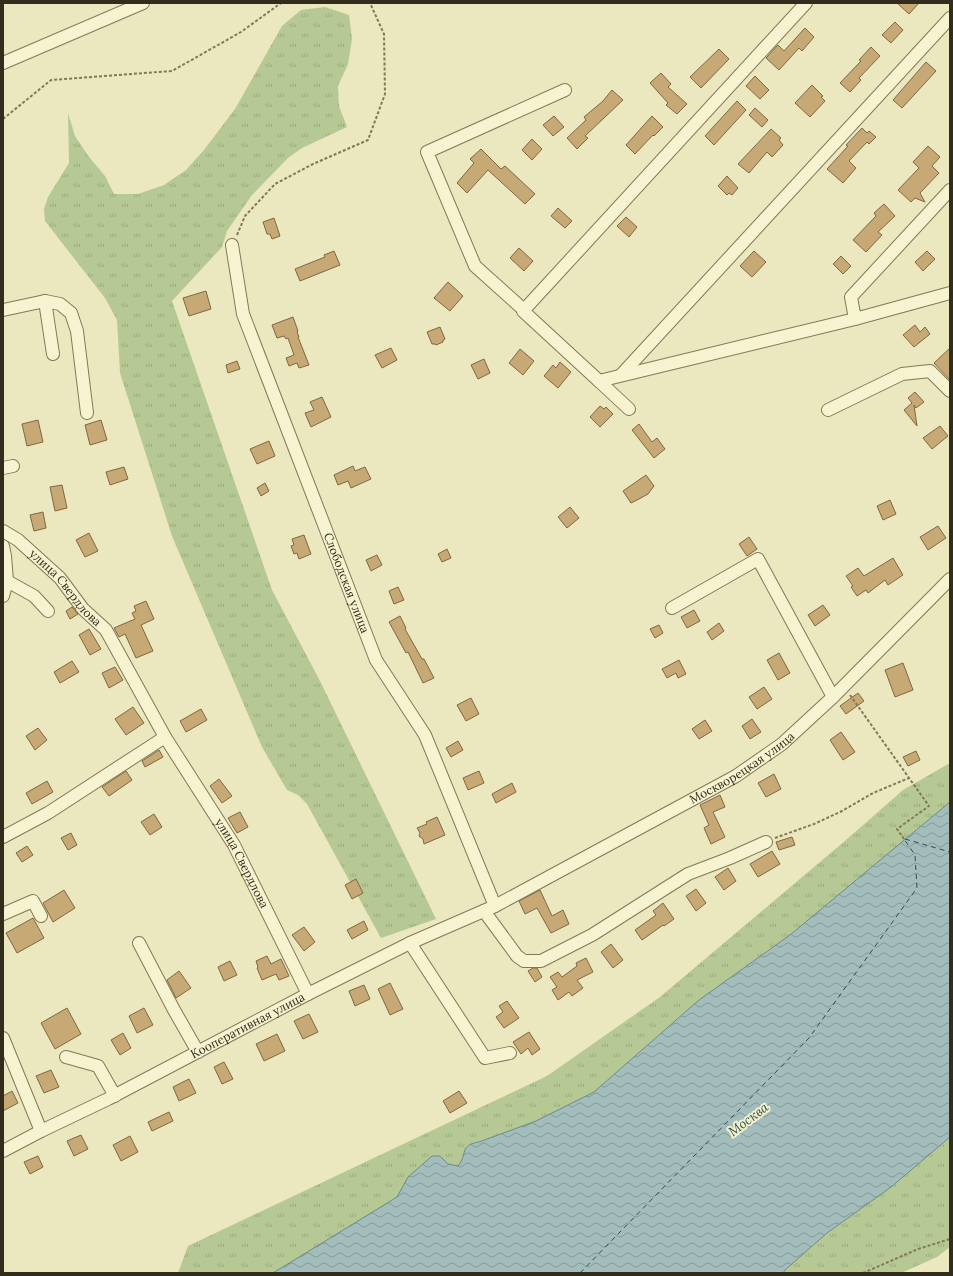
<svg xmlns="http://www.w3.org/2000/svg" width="953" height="1276" font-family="Lora,serif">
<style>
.grass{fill:url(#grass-tufts)}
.water{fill:url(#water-waves);stroke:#6a8a89}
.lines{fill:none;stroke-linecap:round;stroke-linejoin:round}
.ferry{stroke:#2c4c52;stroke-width:1;stroke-dasharray:5 4;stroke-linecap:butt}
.building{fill:#c7a976;stroke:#806740}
.minor-casing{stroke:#827858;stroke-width:14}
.path{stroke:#827858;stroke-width:2;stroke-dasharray:3 2;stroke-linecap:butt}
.minor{stroke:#f6f3d1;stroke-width:12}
.labels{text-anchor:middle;stroke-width:4;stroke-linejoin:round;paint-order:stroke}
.street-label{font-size:12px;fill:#322c1c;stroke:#f3f0ce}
.water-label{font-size:13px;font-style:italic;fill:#2c4c52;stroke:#f3f0ce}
</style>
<defs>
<pattern id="grass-tufts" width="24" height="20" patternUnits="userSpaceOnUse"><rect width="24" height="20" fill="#b6c894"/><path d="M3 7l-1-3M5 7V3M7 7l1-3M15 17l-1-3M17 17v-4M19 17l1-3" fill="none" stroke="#9dac7f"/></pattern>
<pattern id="water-waves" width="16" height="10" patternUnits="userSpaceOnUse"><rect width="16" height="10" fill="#a2bdbb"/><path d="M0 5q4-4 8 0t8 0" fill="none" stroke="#859a97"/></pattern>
</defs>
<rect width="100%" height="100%" fill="#ebe7bf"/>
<path class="grass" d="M325,7L349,15L352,39L348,64L338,86L339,106L347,127L302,148L288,158L252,195L227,231L222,247L172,301L272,590L320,681L436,919L381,938L307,804L298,795L287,790L262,747L172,536L120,373L117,320L105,298L45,221L44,209L48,197L69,163L68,113L75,136L89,157L105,176L114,194H138L164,185L186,170L204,150L235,109L282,26L301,10Z
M950,763V802L790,935L699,1000L594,1092L536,1121L479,1142C460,1145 468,1150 462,1161C461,1163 459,1164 458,1166L448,1164L440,1156L408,1177L397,1197L273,1273H178L188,1246L547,1076L660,997L846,840L903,790Z
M950,1137V1247L937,1257L901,1273H783L785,1270L827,1233L891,1187Z"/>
<path class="water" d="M950,802V1137L891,1187L827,1233L785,1270L783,1273H273L397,1197L408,1177L432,1156H440L448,1164L458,1166C468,1154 459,1145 479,1142L536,1121L594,1092L699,1000L790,935Z"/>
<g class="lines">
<path class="ferry" d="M905,839L950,852
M580,1273L809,1038L917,888L915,855L904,839"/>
</g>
<path class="building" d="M897,3H919L909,14Z
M895,22L903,30L891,43L882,35Z
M805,28L814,37L802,51L799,48L779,70L766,58L778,45L784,51Z
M871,47L880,56L859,78L861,80L850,92L840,83L861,61L859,60Z
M719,49L729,59L701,88L690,77Z
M926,62L936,71L902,108L893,100Z
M661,73L671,84L668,87L687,104L677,114L666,105L668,103L650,83Z
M755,76L769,90L760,99L746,86Z
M812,85L823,96L821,97L825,101L810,117L795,103Z
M612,90L623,100L585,136L588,138L577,149L567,138L586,120L584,117L603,101Z
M737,101L746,110L714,145L705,136Z
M755,108L768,120L762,127L749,115Z
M554,116L564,127L553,136L543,125Z
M652,116L663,127L654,136L653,135L635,154L626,145Z
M862,128L867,133L869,131L876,137L869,144L867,142L849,161L856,168L843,183L827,169L848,146L846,145Z
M771,129L781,138L779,140L783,145L772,157L767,152L749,173L738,164Z
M532,139L542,149L532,160L522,150Z
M928,146L940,157L932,166L939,173L920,193L925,202L915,198L911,202L898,190L919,168L913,162Z
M481,149L501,169L505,166L535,194L525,204L488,170L467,193L457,183L474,163L470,159Z
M727,176L738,188L732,195L729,193L727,195L718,186Z
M884,204L895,216L878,232L882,235L866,252L853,240L876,216L874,213Z
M558,208L572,221L565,228L551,216Z
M626,217L637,227L629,237L617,226Z
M274,218L280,236L272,239L270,234H267L263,222Z
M519,248L533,261L524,271L510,258Z
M334,251L340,265L300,281L295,269L325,257L324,255Z
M754,251L766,262L752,277L740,266Z
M927,251L935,259L923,271L915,262Z
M841,256L851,266L843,274L833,264Z
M448,282L463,296L450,311L434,298Z
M206,291L211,309L189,316L183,298Z
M293,317L298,331L297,332L299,337H298L309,365L299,368L297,363L289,366L286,358L294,355L288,338L286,339L284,336L277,338L272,325Z
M915,325L920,332L925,327L930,334L914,347L903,335Z
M440,327L445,339L443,340V342L436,345L435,344H432L427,332Z
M391,348L397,360L382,368L375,355Z
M950,348V380L934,363Z
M520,349L534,361L523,375L509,363Z
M484,359L490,373L478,379L471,365Z
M237,361L240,369L228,373L226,365Z
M560,362L571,372L558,388L544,376L553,365L556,368Z
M915,392L924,402L916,408L914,405L917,426L904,410L912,403L908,398Z
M322,397L331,417L311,427L305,413L314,410L310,402Z
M600,406L604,409L606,407L613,414L600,427L590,417Z
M38,420L43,442L27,446L22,424Z
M101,420L107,440L90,445L85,425Z
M639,424L652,442L657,438L665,449L654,458L632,430Z
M940,426L948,436L932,449L923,438Z
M269,441L275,456L257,464L250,449Z
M353,466L355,471L365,467L371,479L351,488L348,481L338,485L334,475Z
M124,467L128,479L110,485L106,472Z
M646,475L654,486L648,494L637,500L631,503L623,491Z
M265,483L269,491L261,496L257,488Z
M62,485L67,508L55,511L50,487Z
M890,500L896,514L883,520L877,506Z
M570,507L579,518L567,528L558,517Z
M43,512L46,528L34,531L30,515Z
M938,526L946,538L928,550L920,537Z
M89,533L98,551L85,557L76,540Z
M304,535L311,554L299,559L297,553L294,554L291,546L294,545L292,539Z
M749,537L757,549L747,556L739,544Z
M447,549L451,558L442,562L438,554Z
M377,555L382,565L371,571L366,560Z
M893,558L903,575L888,585L885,580L868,593L866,590L857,596L851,587L853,586L846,576L858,568L864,576Z
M398,587L404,600L394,604L389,591Z
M146,601L154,619L141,625L153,651L136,658L125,634L119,637L114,628L135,619L132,613L136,611L134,606Z
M823,605L830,615L815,626L808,615Z
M72,607L78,614L70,619L66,611Z
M694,610L700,621L687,628L681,617Z
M400,616L406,628L405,629L422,659H424L434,678L423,683L408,652L406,653L389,622Z
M719,623L724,631L712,640L707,632Z
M659,625L663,633L655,638L650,629Z
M89,629L101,649L90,655L79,635Z
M779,653L790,673L778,680L767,660Z
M679,660L686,674L678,678L676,673L667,678L662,669Z
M72,661L79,672L60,683L54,672Z
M903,663L913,690L895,697L885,670Z
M115,667L123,680L109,688L102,673Z
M764,687L772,699L757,709L749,697Z
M858,693L864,701L846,714L840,706Z
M471,698L479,714L466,721L457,705Z
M133,707L144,723L126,735L115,719Z
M201,709L207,720L186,732L180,721Z
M752,719L761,732L750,739L742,726Z
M705,720L712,731L699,739L692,729Z
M38,728L47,740L35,750L26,736Z
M841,732L855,752L843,760L830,740Z
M458,741L463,750L451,757L446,748Z
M159,750L163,757L145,767L142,761Z
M916,751L920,760L908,766L903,757Z
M126,771L132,780L109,796L102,787Z
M479,771L484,783L468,790L463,778Z
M774,774L781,789L766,797L758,783Z
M219,779L232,796L222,803L210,786Z
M47,781L53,792L32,804L26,793Z
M512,783L516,792L496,803L492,794Z
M720,795L725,807L713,812L725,837L711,844L704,828L709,825L700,805Z
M240,812L248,827L237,833L228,818Z
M154,814L162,827L150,835L141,822Z
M437,817L445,835L424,844L423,839L419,836L420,833L417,828L427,824L426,822Z
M71,833L77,845L68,850L61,838Z
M792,837L795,845L779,850L776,842Z
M27,846L33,855L22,862L16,853Z
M772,851L780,864L758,877L750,864Z
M728,868L736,881L724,890L715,877Z
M356,879L363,893L352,899L345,885Z
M696,889L706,903L696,911L686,896Z
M64,890L75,908L53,922L43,903Z
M540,890L552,916L563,910L569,924L551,933L537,908L525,914L519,901Z
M663,903L674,919L664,926L663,925L642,940L635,930L656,915L653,911Z
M33,918L44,938L17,953L6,933Z
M364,921L368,930L352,939L347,930Z
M304,927L315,942L304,951L292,935Z
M611,944L623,960L613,968L601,952Z
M267,956L271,964L281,959L289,976L279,980L276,974L262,980L257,968L258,967L256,961Z
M586,958L593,972L577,980L583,988L572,996L569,992L558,1000L552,990L557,987L550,977L558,972L562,977L577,966L576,963Z
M230,961L237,975L224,981L218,967Z
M533,968H537L542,977L535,982L528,971Z
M179,971L191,988L176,998L167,980Z
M390,983L403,1009L390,1015L378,989Z
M364,985L370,999L355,1006L349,991Z
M507,1001L519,1018L504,1028L496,1017L503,1012L499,1006Z
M67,1008L81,1034L55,1049L41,1023Z
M144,1008L153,1025L137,1033L129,1016Z
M309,1014L318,1032L303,1039L294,1021Z
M529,1032L540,1049L532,1055L528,1048L521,1054L513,1042Z
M123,1033L131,1048L120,1055L111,1040Z
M277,1034L285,1051L264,1061L256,1044Z
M224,1062L233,1079L222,1084L214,1067Z
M51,1070L59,1087L44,1093L36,1076Z
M189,1079L196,1093L179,1101L173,1087Z
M12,1091L18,1103L3,1111V1096Z
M459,1091L467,1103L450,1113L443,1101Z
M169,1112L173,1121L152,1131L148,1122Z
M81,1135L88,1149L74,1156L67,1141Z
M130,1136L138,1152L121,1161L113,1145Z
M38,1156L43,1167L30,1174L24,1162Z"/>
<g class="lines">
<defs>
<g id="minor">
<path d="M3,63L143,3"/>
<path d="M950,190L851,297L855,319L950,293"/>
<path id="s1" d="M232,245L243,314L376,660L425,735L495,906"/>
<path d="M45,301L53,354"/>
<path d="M3,310L45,301L60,304L71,313L77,331L87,413"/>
<path d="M524,310L475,266L427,152L565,90"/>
<path d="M621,375L950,18"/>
<path d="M599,381L523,311L806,3"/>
<path d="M629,409L599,381L855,319"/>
<path d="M828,410L902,374L930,371L950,391"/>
<path d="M3,468L13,466"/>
<path id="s2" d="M3,531L18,540L60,578L83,609L106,630L165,737L234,845L308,994"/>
<path d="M3,546L5,556L7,581L3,596"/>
<path d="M7,581L34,596L48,611"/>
<path d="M672,608L758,559L833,697"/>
<path d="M3,837L48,813L165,737"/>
<path d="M484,911L517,956L524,961H541L592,935L688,874L730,858L766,842"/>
<path d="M3,914L33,901L41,916"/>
<path d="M139,943L174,1010L198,1052"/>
<path d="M410,943L485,1058L510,1053"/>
<path d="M3,1038L41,1131"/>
<path d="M66,1057L98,1066L115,1096"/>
<path id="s3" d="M3,1151L41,1131L108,1099L308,994L410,943L495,906L736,776L782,744L833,697L950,579"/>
</g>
</defs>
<use href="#minor" class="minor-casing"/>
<path class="path" d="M3,119L51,80L172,71L241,32L281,3
M237,235L245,216L275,184L313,164L368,140L385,94L384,34L370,3
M850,695L929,806L897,829L904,839
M775,838L814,824L842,811L873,793L909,778
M863,1273L918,1249L950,1239"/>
<use href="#minor" class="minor"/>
</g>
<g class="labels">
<g class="street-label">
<text dy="4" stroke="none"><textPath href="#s1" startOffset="358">Слободская улица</textPath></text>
<text dy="4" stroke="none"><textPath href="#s2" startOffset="85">улица Свердлова</textPath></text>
<text dy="4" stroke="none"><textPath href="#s3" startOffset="833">Москворецкая улица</textPath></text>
<text dy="4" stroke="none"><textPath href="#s2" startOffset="414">улица Свердлова</textPath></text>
<text dy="4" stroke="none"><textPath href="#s3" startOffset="275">Кооперативная улица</textPath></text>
</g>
<g class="water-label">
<text transform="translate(748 1119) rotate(-37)" y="5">Москва</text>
</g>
</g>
<rect width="953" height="1276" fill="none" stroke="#322c1c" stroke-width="8"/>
</svg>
